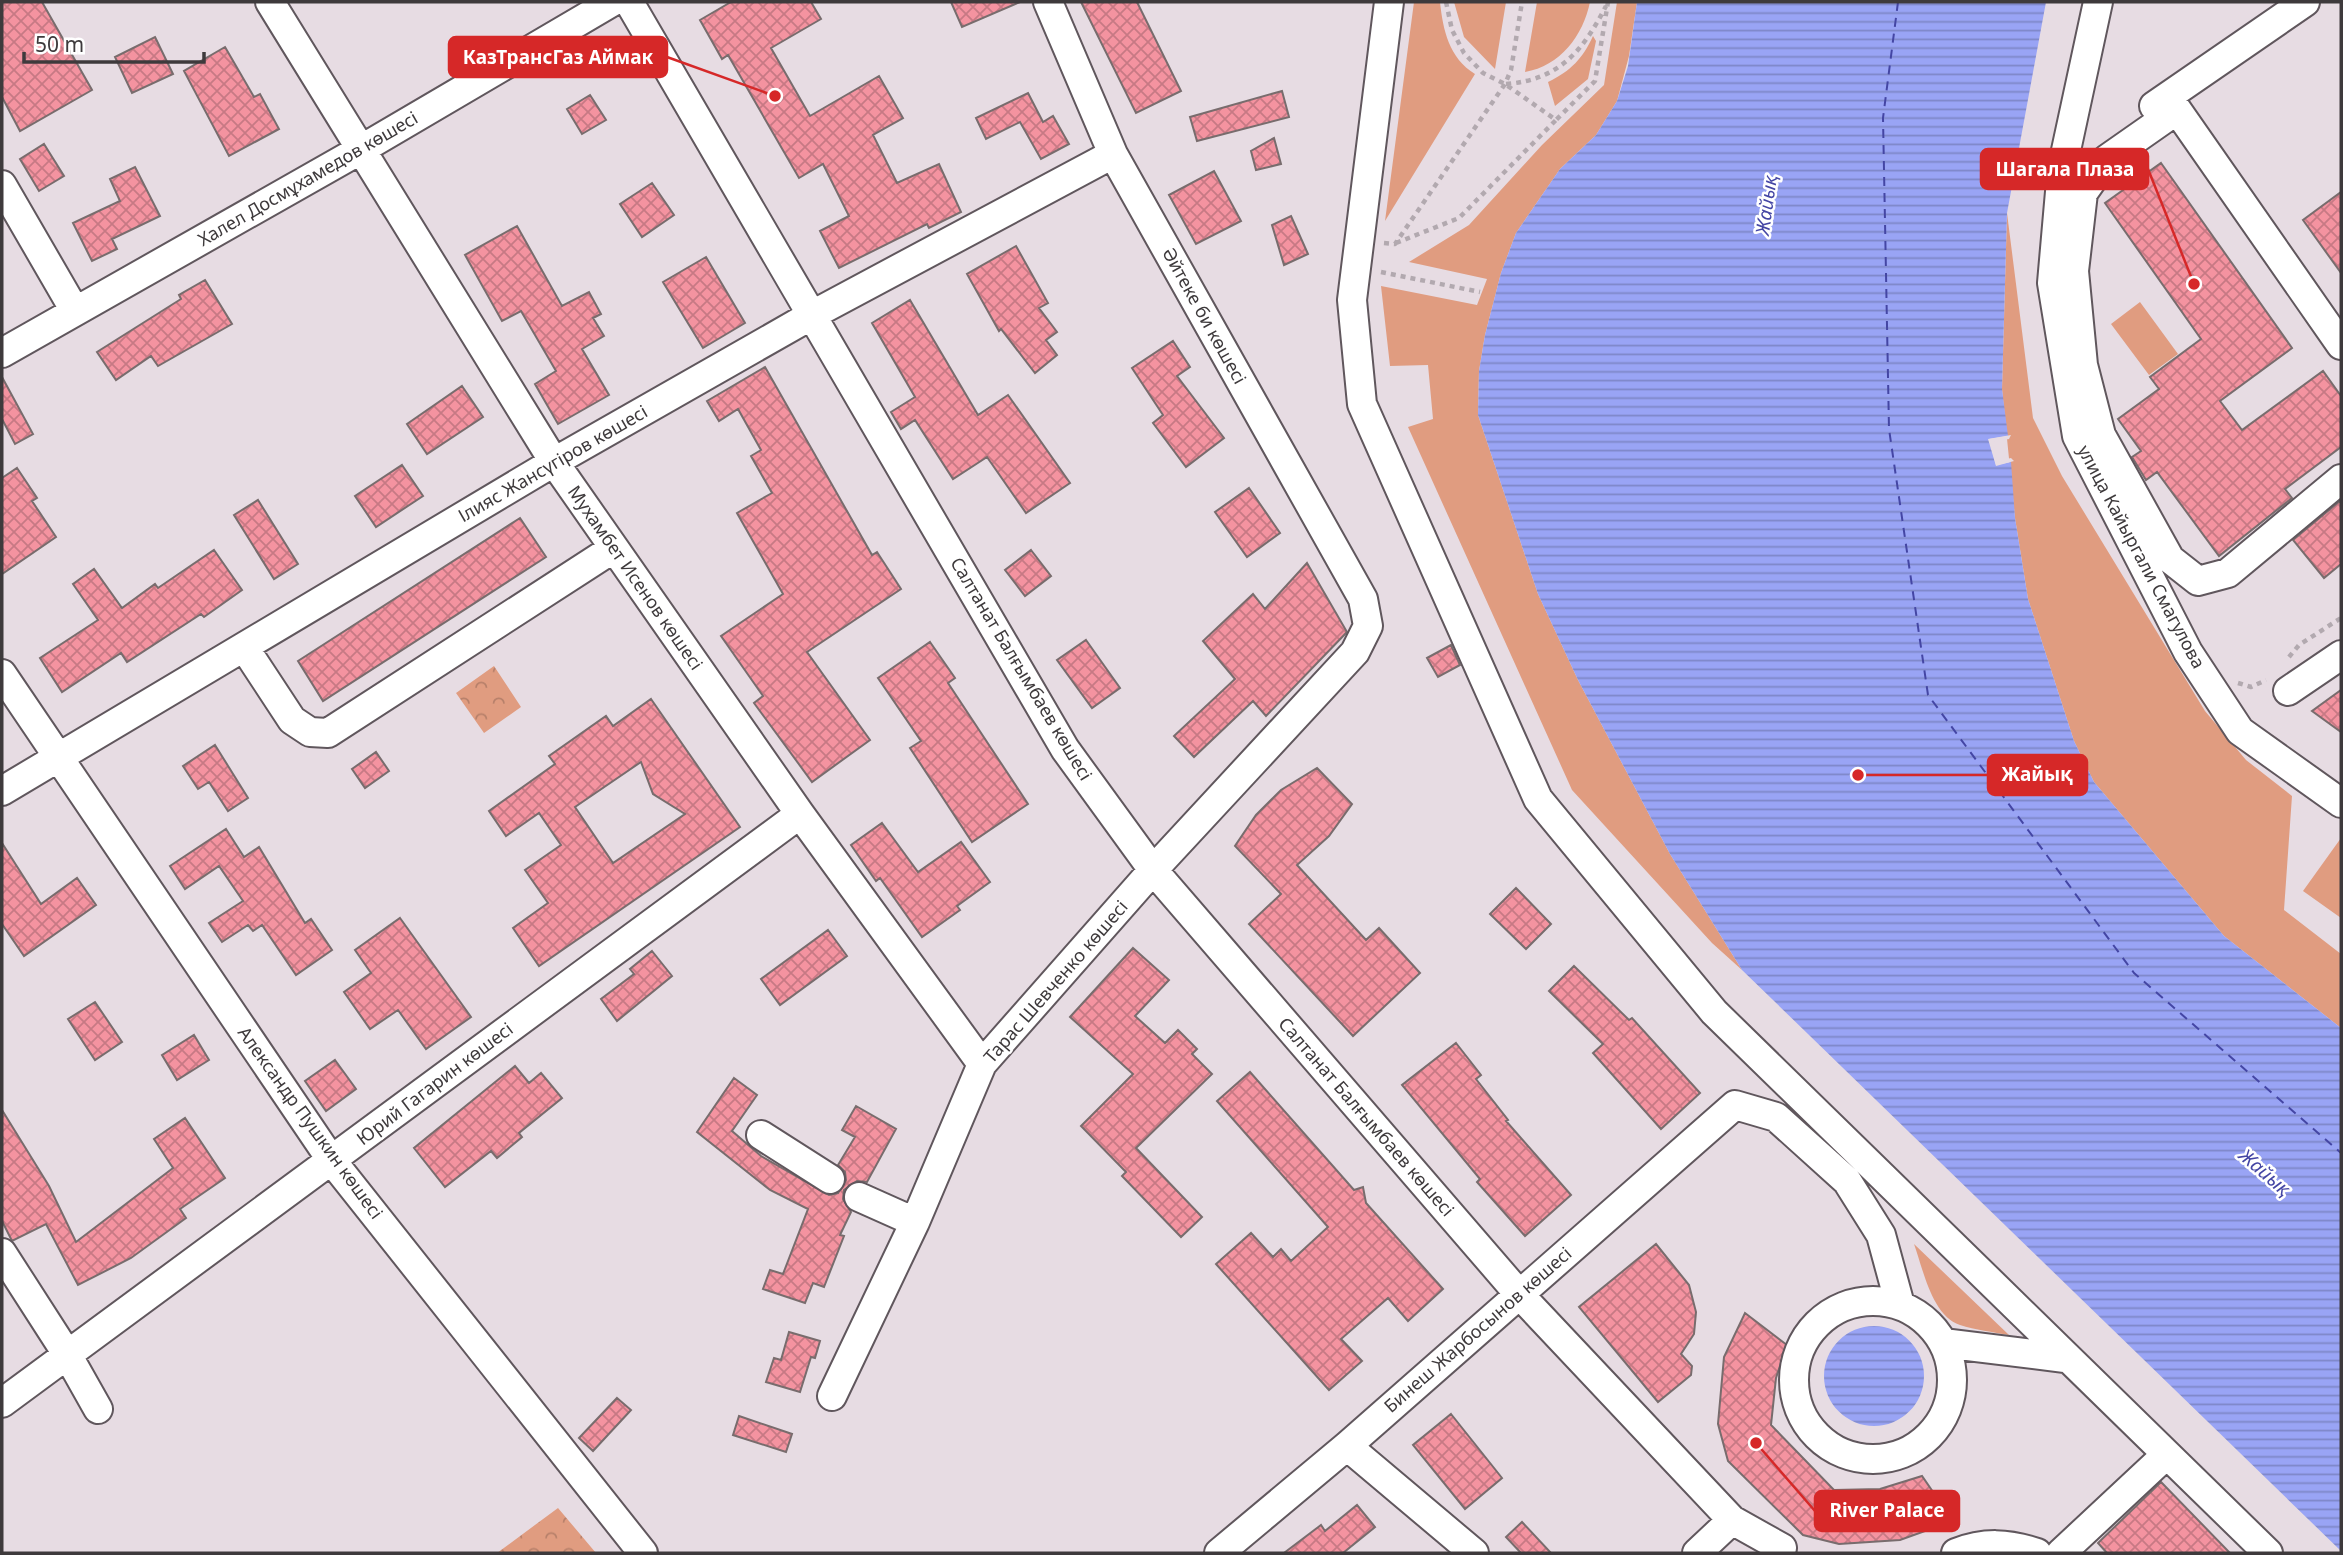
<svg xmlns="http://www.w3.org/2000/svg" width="2343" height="1555" font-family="'Noto Sans',sans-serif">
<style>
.green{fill:#e09c80}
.park{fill:url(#park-crowns)}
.water{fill:url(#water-rules)}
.pier{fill:#e7dce3}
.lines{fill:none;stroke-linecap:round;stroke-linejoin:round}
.ferry{stroke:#4446a4;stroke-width:2;stroke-dasharray:9 7;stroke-linecap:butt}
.building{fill:url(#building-cross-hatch);stroke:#786c6d;stroke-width:2;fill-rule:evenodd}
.minor-casing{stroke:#60575d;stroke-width:32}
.path{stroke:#b2a9af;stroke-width:4.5;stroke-dasharray:5 5;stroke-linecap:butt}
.minor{stroke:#fff;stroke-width:28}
.labels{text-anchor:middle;stroke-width:5;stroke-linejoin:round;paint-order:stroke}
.street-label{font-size:18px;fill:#3e3a3c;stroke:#fff}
.water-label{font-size:19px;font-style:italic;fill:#4446a4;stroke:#fff}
.leader{fill:none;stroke:#d62828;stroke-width:2.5}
.callout-dot{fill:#d62828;stroke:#fff;stroke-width:2.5}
.callout{fill:#d62828;stroke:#d62828;stroke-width:2.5}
.callout-label{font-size:19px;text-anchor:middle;font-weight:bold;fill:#fff}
</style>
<defs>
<pattern id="park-crowns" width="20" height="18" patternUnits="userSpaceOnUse" patternTransform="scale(1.75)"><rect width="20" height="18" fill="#e09c80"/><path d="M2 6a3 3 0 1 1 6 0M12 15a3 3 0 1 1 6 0" fill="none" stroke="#b7806a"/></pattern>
<pattern id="water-rules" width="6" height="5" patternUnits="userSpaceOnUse" patternTransform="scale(1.75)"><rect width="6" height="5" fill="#99a4f5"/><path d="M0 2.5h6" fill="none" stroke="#7e87c8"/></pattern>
<pattern id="building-cross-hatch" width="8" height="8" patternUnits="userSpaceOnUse" patternTransform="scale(1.75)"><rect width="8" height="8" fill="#f493a0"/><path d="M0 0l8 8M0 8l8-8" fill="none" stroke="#c77984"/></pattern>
</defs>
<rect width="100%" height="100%" fill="#e7dce3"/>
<path class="green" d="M1414,2H1440C1443,30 1449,58 1475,74L1385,221Z
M1454,2H1506L1495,69L1464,37Z
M1537,2H1590C1583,36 1560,66 1525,72Z
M1617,2H1637L1629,56L1617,101L1596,135L1560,169L1516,233L1501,273L1485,335L1479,371L1478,415L1538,594L1578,680L1670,854L1742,970L1712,943L1572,790L1408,427L1433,419L1428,365L1390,366L1381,286L1477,305L1487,279L1409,262L1469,225L1542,145L1604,85Z
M1593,36L1596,41L1588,79L1555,106L1548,82C1571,71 1583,58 1593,36Z
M2007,213L2033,418L2062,476L2205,711L2246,760L2292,796L2284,910L2341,954V1028L2224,936L2094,782L2074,741L2028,599L2015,518L2002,389Z
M2140,302L2178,354L2149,375L2111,324Z
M2341,838V918L2303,891Z
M1914,1244L2009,1335C1993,1332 1975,1330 1960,1325C1932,1316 1923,1269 1914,1244Z"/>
<path class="park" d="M494,666L521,707L484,733L456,693Z
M558,1508L596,1553H497Z"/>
<path class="water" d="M1637,2H2046L2007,213L2002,389L2008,436L1989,439L1996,465L2011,462L2015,518L2028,599L2074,741L2094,782L2224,936L2341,1028V1551L1742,970L1670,854L1578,680L1538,594L1478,415L1479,371L1485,335L1501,273L1516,233L1560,169L1596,135L1617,101L1628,66Z
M1824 1376a50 50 0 1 1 100 0a50 50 0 1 1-100 0Z"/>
<path class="pier" d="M2011,435L2009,439L1993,442L1998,461L2011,458L2014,461L1996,466L1988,439Z"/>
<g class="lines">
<path class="ferry" d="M1898,2L1883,118L1889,429L1928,695L2134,973L2341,1153"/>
</g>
<path class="building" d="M2,2H42L92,90L20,131L2,97Z
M731,2H811L821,19L771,48L810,116L879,76L903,118L873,135L897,183L939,164L961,212L929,228L927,224L839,268L820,231L849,216L823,164L799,178L728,55L722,59L700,20Z
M951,2H1020L962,27Z
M1081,2H1137L1181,91L1136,113Z
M155,37L173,74L132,93L115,57Z
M225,47L254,97L260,94L279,129L229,156L184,71Z
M1282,91L1289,117L1197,141L1190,117Z
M1028,93L1043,122L1053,116L1069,144L1041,159L1020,122L986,139L976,118Z
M590,95L606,120L582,134L567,109Z
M1274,138L1281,164L1256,170L1251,151Z
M44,144L64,176L39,191L20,159Z
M2161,163L2292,348L2220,401L2242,430L2323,371L2341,396V447L2285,489L2292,498L2219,556L2157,472L2146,480L2132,457L2141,451L2118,419L2159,389L2150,377L2201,339L2105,203Z
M135,167L160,216L112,239L117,249L92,261L73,223L120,201L110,179Z
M1214,171L1241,221L1196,244L1169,195Z
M652,183L674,215L642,237L620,204Z
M2341,192V273L2303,220Z
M1291,216L1308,254L1284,265L1272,225Z
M517,226L562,306L589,292L601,314L593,318L604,336L582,349L609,395L558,424L535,384L556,371L521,311L502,321L465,255Z
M1016,246L1048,303L1039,308L1057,332L1046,340L1057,355L1035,373L1001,329L999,331L967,274Z
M706,257L745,323L703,348L663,282Z
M205,280L232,324L158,366L151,356L116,380L97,352L181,299L179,295Z
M910,300L978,415L1008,395L1070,483L1026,513L987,457L953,479L915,420L901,429L891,412L915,397L872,323Z
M1173,341L1190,367L1177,376L1224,438L1186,467L1153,423L1163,415L1132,368Z
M765,367L872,555L877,552L901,589L807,652L870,740L812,782L754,703L763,696L721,636L783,594L737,513L772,493L751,456L761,450L738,409L719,421L707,401Z
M2,377L33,434L15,444L2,419Z
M462,386L483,417L427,454L407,424Z
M402,465L423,496L376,527L355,496Z
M17,468L37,498L32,501L56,537L2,574V478Z
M1249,488L1280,533L1247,557L1215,512Z
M258,500L298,564L274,579L234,515Z
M2341,500V564L2324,578L2293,540Z
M520,518L546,557L323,701L298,661Z
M214,550L242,590L204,617L201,614L127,662L121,653L62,692L40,658L98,620L73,584L94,569L122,608L155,584L158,588Z
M1031,550L1051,576L1025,596L1005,570Z
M1307,563L1347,632L1266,716L1253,701L1194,757L1174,736L1235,679L1203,641L1253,594L1265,609Z
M1086,640L1120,688L1092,708L1057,660Z
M930,642L955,678L948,683L1028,804L972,842L910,748L921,741L878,678Z
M1451,645L1460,665L1438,677L1427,658Z
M2341,690V732L2312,711Z
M651,699L740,827L539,966L513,928L548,903L525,870L561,845L539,813L506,836L489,811L555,764L549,756L606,716L613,726ZM641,762L653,794L685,814L613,863L575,807Z
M215,745L248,798L228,811L209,782L198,789L183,766Z
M376,752L389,771L365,788L352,769Z
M1317,768L1352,804L1329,836L1297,865L1366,940L1379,928L1420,973L1353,1036L1249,924L1281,894L1235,846L1256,815L1281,790Z
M882,823L918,872L961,842L990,882L957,906L960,910L922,937L880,878L876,881L851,845Z
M226,829L244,857L259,847L305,923L311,919L332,950L296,975L262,925L253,931L248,925L222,942L209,923L243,901L219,866L185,889L170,866Z
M2,843L41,904L77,878L96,905L24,956L2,924Z
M1516,888L1551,924L1526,949L1490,914Z
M400,918L471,1017L426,1049L398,1010L370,1029L344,992L371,973L355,950Z
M828,930L847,956L780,1005L761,979Z
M1133,948L1169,980L1135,1016L1165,1043L1178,1030L1197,1049L1192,1054L1212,1074L1136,1148L1202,1217L1181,1237L1122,1176L1126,1172L1081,1126L1133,1074L1070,1017Z
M652,951L672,976L617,1021L601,999L634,974L630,969Z
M1574,966L1629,1020L1632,1018L1700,1093L1661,1129L1593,1053L1603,1044L1549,991Z
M95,1002L122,1042L95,1060L68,1019Z
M194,1035L209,1060L177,1080L162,1055Z
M1456,1043L1481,1075L1476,1079L1508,1120L1506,1121L1571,1195L1525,1236L1477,1182L1480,1179L1402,1085Z
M335,1060L356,1089L326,1111L305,1081Z
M515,1066L529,1083L541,1073L562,1098L519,1133L522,1137L497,1158L491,1151L445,1187L414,1148Z
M1250,1072L1354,1190L1363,1187L1366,1203L1443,1289L1408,1321L1388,1298L1341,1339L1362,1361L1329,1390L1216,1264L1251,1233L1273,1257L1281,1249L1291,1261L1328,1227L1217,1101Z
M734,1078L757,1095L732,1131L761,1156L829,1195L838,1193L846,1180L845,1172L838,1165L855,1137L842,1130L856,1106L896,1129L867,1182L857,1181L844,1190L843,1199L851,1212L840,1235L844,1236L824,1287L813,1283L805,1303L763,1289L770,1270L783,1274L808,1209L770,1190L697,1132Z
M2,1110L49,1186L76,1242L173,1168L154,1139L185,1118L225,1178L180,1209L186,1218L131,1258L78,1285L46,1224L12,1241L2,1221Z
M1656,1244L1689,1285L1696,1312L1694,1334L1681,1354L1692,1366L1691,1375L1658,1402L1579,1307Z
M1745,1313L1787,1345L1776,1378L1771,1425L1834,1490L1880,1489L1922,1476L1953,1521L1900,1540L1839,1544L1803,1535L1728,1461L1718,1424L1724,1357Z
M789,1332L820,1341L815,1358L811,1357L800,1392L766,1382L774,1358L781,1360Z
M617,1398L631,1410L593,1451L579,1438Z
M1451,1414L1502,1478L1465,1509L1413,1445Z
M739,1416L792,1434L786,1452L733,1435Z
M2161,1482L2230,1553H2107L2098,1543Z
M1357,1505L1375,1527L1343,1553H1284L1321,1525L1325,1531Z
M1522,1522L1551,1553H1521L1506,1537Z"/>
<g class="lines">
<defs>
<path id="minor" d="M270,2L554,462L800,814L982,1064
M629,2L1065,749L1153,870L1519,1294L1732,1520L1782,1548
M1389,2L1352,300L1362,404L1538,799L1714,1012L2268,1553
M2098,2L2062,169L2052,283L2077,436L2188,652L2240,731L2341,803
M2168,97L2341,345
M2154,106L2305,2
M2177,110L2107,159L2083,193L2074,271L2083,365L2101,435L2170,559L2198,581L2228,573L2341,479
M2,185L75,311
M2,353L360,150L612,2
M244,647L292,720L310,732L328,733L614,548
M2,674L332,1161L643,1553
M2288,691L2341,655
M2,791L554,462L812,315L1113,154
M761,1135L830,1179
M859,1197L915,1222
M2,1253L67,1354L98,1409
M1794 1380a79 79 0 1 1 158 0a79 79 0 1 1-158 0Z
M1943,1343L2065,1358
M832,1396L915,1222L982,1064L1153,870L1355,652L1368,626L1363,599L1113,154L1048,2
M2,1403L800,814
M1347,1446L1474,1553
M1219,1553L1347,1446L1735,1105L1776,1117L1847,1181L1881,1235L1900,1305
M1697,1553L1732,1520
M1956,1553C1984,1542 2008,1543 2037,1553
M2061,1553L2166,1455"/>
</defs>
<use href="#minor" class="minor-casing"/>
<path class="path" d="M1446,2L1452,30L1464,53L1483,73L1505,84L1556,120L1595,81L1608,2
M1506,84C1559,80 1583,51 1606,6
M1384,243L1395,244L1505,84L1511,70L1522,2
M1396,243L1459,218L1556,120
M1381,272L1480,292
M2289,657L2299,645L2341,618
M2238,683L2251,687L2266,680"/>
<use href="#minor" class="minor"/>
</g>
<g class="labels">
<g class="street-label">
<text transform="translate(308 179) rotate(-30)" y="6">Халел Досмұхамедов көшесі</text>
<text transform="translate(1204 316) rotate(61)" y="6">Әйтеке би көшесі</text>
<text transform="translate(553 464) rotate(-30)" y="6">Ілияс Жансүгіров көшесі</text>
<text transform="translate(2141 557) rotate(62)" y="6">улица Кайыргали Смагулова</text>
<text transform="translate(635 578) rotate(55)" y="6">Мухамбет Исенов көшесі</text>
<text transform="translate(1021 669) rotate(59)" y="6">Салтанат Балғымбаев көшесі</text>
<text transform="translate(1056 982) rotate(-49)" y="6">Тарас Шевченко көшесі</text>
<text transform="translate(435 1084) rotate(-37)" y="6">Юрий Гагарин көшесі</text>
<text transform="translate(1366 1117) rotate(49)" y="6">Салтанат Балғымбаев көшесі</text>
<text transform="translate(310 1123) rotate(54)" y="6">Александр Пушкин көшесі</text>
<text transform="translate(1478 1330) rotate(-41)" y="6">Бинеш Жарбосынов көшесі</text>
</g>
<g class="water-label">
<text transform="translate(1766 205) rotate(-82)" y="7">Жайық</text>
<text transform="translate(2265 1172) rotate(41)" y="7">Жайық</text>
</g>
</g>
<path class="leader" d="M775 96L667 57M2194 284L2148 169M1858 775L1988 775M1756 1443L1815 1511"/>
<g class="callout-dot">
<circle cx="775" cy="96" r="7"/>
<circle cx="2194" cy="284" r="7"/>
<circle cx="1858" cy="775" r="7"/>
<circle cx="1756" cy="1443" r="7"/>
</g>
<g class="callout">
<rect x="449" y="37" width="218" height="40" rx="7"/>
<rect x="1981" y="149" width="167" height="40" rx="7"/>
<rect x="1988" y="755" width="99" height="40" rx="7"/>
<rect x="1815" y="1491" width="144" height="40" rx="7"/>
</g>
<g class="callout-label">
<text x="558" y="64">КазТрансГаз Аймак</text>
<text x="2065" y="176">Шагала Плаза</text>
<text x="2037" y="781">Жайық</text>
<text x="1887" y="1517">River Palace</text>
</g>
<rect width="2343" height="1555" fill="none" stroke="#3e3a3c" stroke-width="7"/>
<path d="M24 52v10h180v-10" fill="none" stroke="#3e3a3c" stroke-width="3.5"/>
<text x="35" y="52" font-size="21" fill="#3e3a3c" stroke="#ffffff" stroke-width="5" paint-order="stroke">50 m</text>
</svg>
